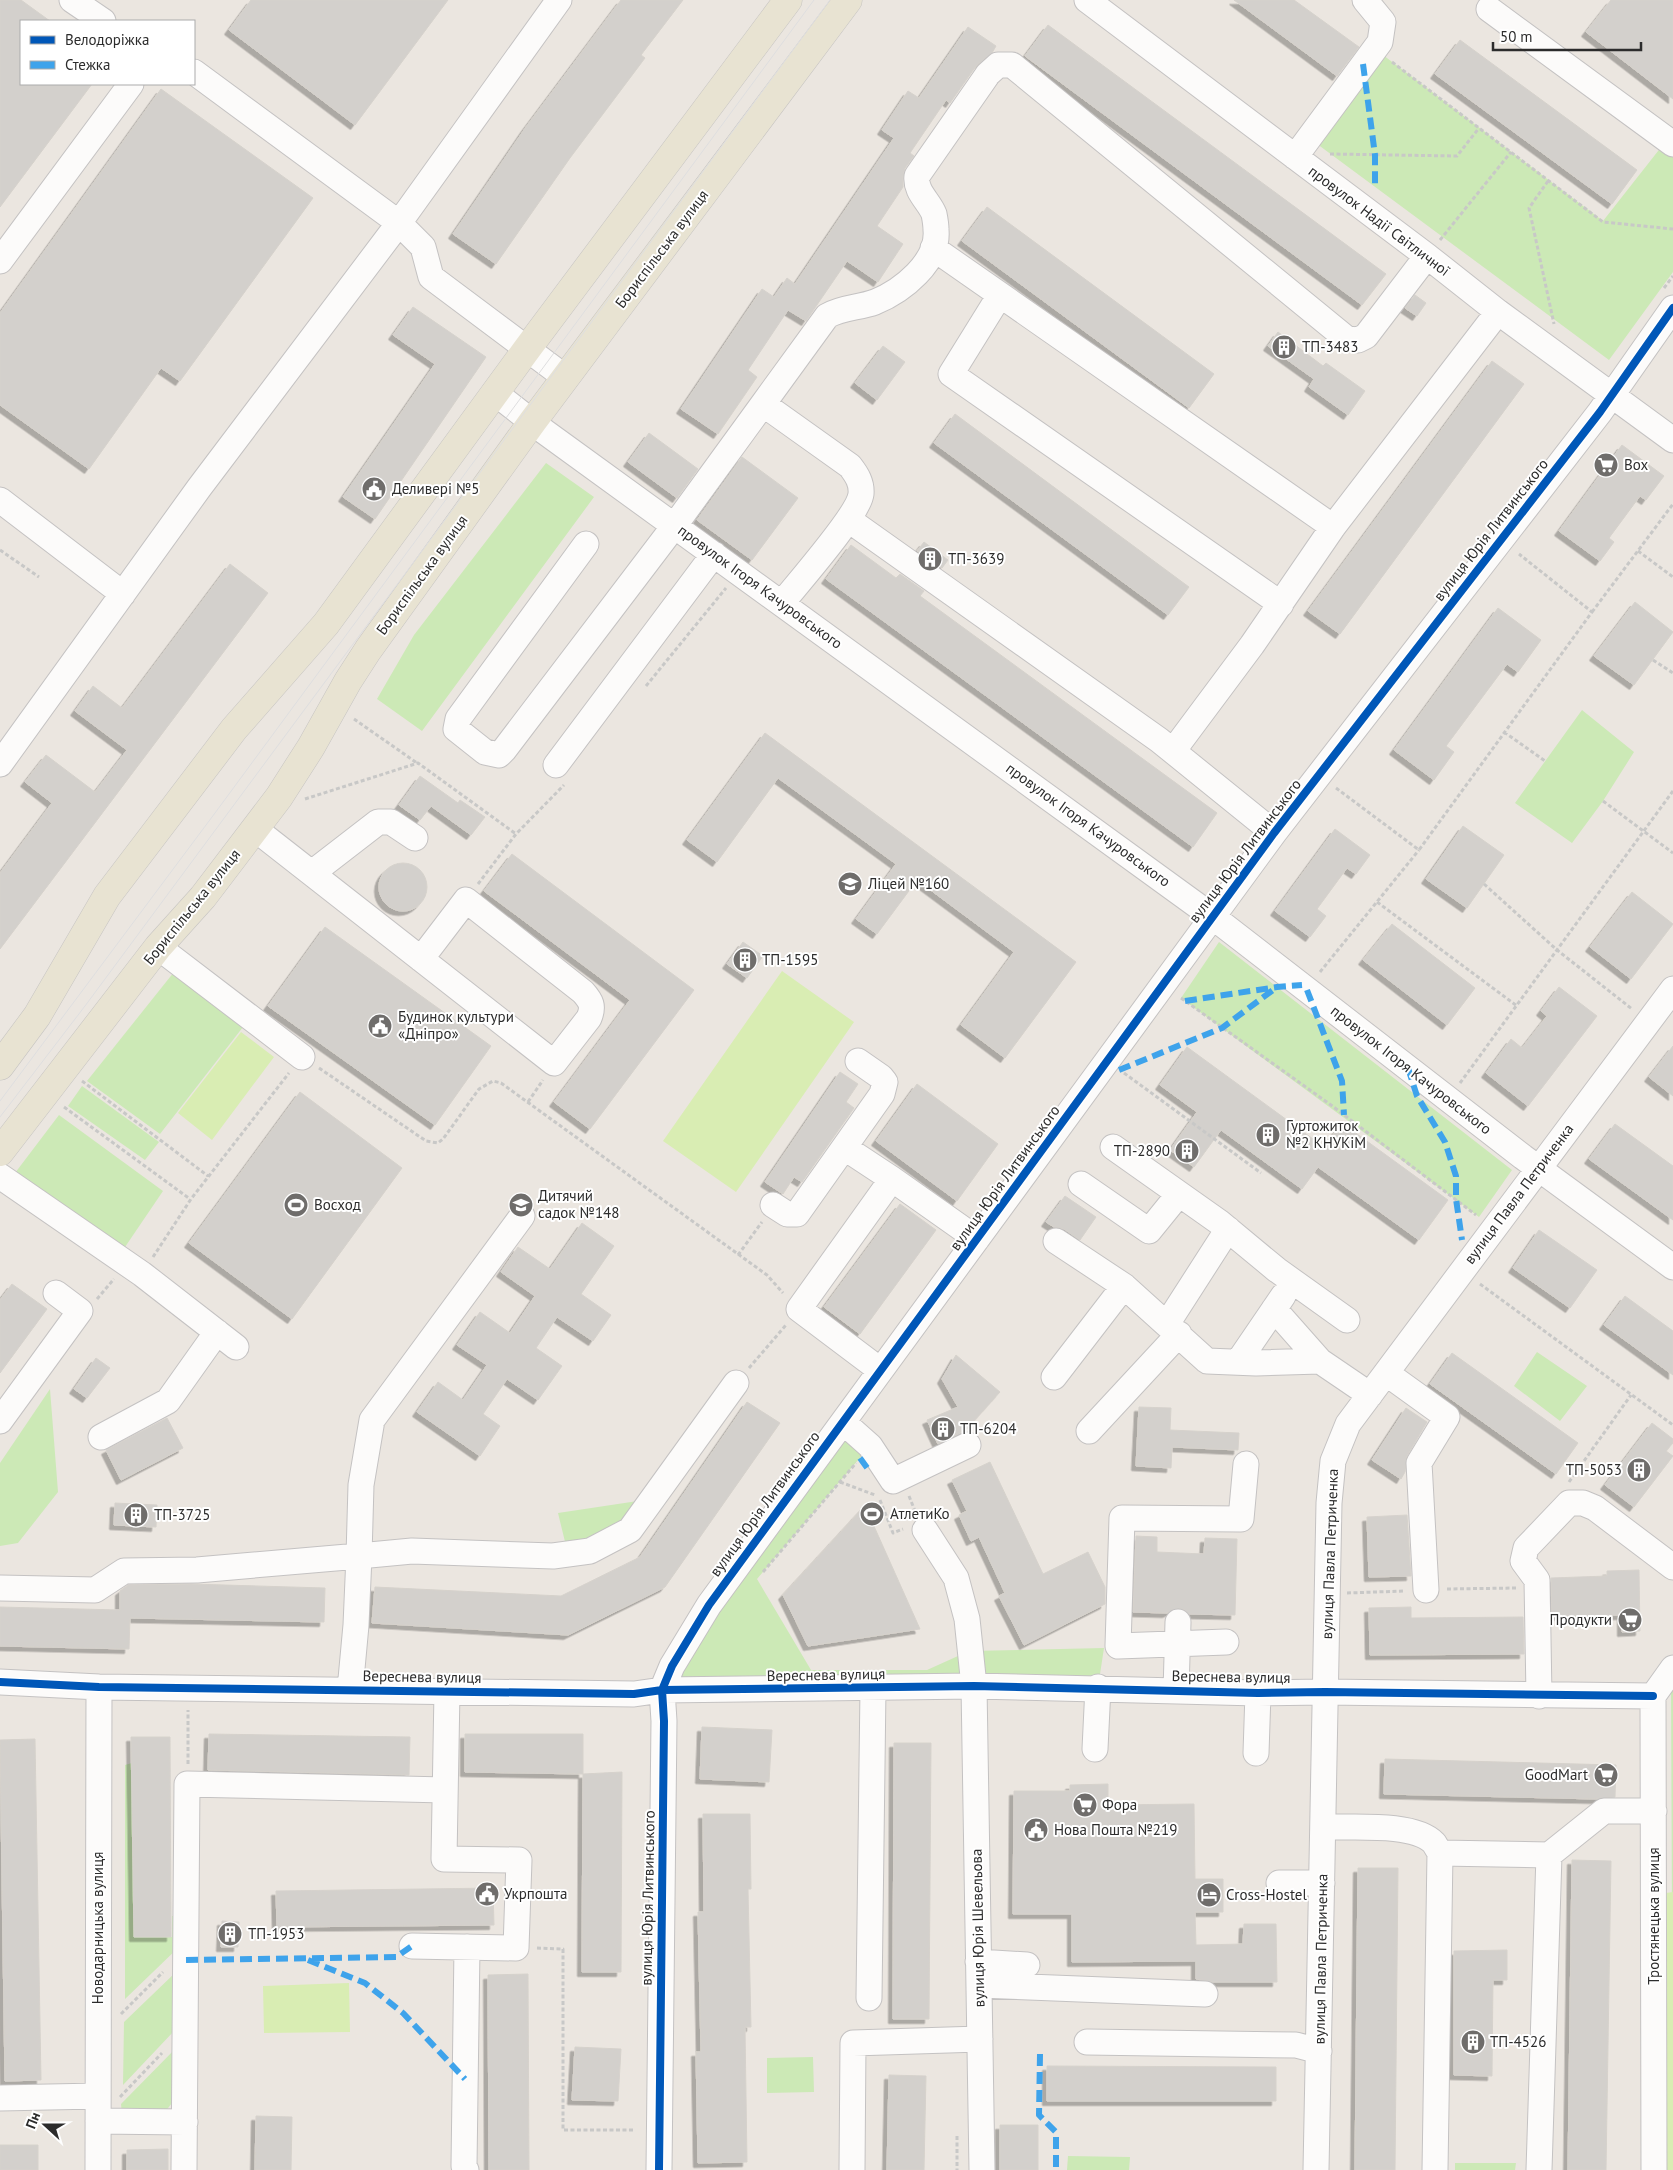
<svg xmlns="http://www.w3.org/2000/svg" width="1673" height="2170" font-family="'PT Sans',sans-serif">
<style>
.green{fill:#cce9b6}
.pitch{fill:#d9edb3}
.building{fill:#d3d0cc;stroke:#d6d2cc;filter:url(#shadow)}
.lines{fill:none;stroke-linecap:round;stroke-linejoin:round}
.minor-casing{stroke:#c4c2c2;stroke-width:27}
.major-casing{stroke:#c6c4c2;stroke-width:29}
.path{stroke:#c8c8c7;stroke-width:3;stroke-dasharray:4 2.5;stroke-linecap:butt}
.minor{stroke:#fcfbfa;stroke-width:25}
.major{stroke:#e8e3d2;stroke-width:28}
.tram{stroke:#dededf;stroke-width:1}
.quiet{stroke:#3ea3eb;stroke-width:6;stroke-dasharray:12 6;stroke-linecap:butt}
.cycleway-casing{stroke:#fff;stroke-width:11}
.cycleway{stroke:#0057b8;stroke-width:8}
.labels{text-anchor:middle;stroke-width:4;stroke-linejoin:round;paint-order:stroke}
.street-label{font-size:15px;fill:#2c2c2c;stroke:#fff}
.poi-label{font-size:15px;fill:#2c2c2c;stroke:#fff;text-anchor:start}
</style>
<defs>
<filter id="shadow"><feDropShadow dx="-4.5" dy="4.5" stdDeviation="0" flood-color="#0004"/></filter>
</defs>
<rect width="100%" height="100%" fill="#ebe6e0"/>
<path class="green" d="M1375,49L1603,221L1662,146L1673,154V272L1609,360L1309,138Z
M546,463L594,497L422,731L377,699L414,635Z
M1582,710L1634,752L1603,801L1572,843L1515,803Z
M1219,942L1512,1170L1479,1217L1181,998Z
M174,972L243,1027L160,1134L87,1081Z
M82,1086L159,1142L145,1160L68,1106Z
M59,1115L163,1191L123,1250L15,1173Z
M1537,1352L1587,1386L1560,1421L1514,1386Z
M50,1389L58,1492L18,1543L0,1546V1463Z
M843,1422L870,1446L757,1579L811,1670H927L969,1651L1104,1648L1098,1687L662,1690Z
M651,1499L630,1530L568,1554L558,1513Z
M1673,1676V2170L1671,1679Z
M132,1763L134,1937H172V1916H179L180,1946L125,1999V1765Z
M177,1971L175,2030L123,2085L124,2022Z
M178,2046L175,2099L165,2112L122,2115L121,2104Z
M813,2057L814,2092L767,2093V2058Z
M1068,2156L1130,2157L1129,2170H1067Z
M1455,2163H1516L1515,2170H1455Z"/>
<path class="pitch" d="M782,971L854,1022L736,1192L663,1141Z
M241,1032L274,1057L212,1140L178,1113Z
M1673,1892V2170H1667L1666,1893Z
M349,1983L350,2032L264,2033L263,1986Z"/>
<path class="building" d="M0,0H21L50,21H21V84H92L0,207Z
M251,0H448L355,125L229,30Z
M621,0H683L641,55L645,58L570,158L496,264L453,234L526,127Z
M1234,0H1294L1359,47L1337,76Z
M1611,0H1673V99L1586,32Z
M1048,25L1386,274L1362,305L1025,56Z
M968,27L996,46L992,53L976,66L950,103L946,100L910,153L914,156L905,168L903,176V187L877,226L903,244L878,282L847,261L806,321L788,310L748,370L757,377L718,434L681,409L762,289L774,297L787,278L795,284L894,138L882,130L908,91L919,98Z
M1460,40L1637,170L1612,204L1435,74Z
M161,89L313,198L180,381L161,368L89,469L0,405V313Z
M987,207L1214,374L1189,408L962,241Z
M1415,295L1426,303L1417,316L1405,308Z
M413,307L486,357L375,519L343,497L435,364L393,335Z
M1278,332L1323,366L1326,363L1365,391L1348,415L1309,387L1314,379L1268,346Z
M883,346L905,362L877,400L855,383Z
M1492,361L1524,384L1340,634L1308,611Z
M955,414L1189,587L1168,615L934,443Z
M649,433L698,469L677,498L628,462Z
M1622,445L1664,476L1646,500L1640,496L1609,538L1614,542L1600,561L1559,531Z
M742,457L798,498L752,560L697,520Z
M924,542L948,560L942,568L917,551Z
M851,545L896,578L900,574L924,591L920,596L1217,813L1193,847L826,579Z
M230,564L268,593L0,949V873L52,803L25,782L46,755L95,792L127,750L75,711L93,686L122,708Z
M1635,602L1673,632L1634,685L1594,656Z
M1498,608L1541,640L1518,672L1507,664L1446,746L1454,752L1434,780L1394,750Z
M765,733L1076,962L1005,1058L961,1025L1014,952L917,880L877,934L856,919L896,864L778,778L717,862L687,840Z
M420,776L458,803L460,800L485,817L471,835L431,806L420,820L399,805Z
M1463,826L1504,855L1467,908L1426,879Z
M1335,829L1370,855L1356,874L1347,868L1317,909L1326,916L1310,937L1275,911Z
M512,854L694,990L590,1129L554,1102L630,1000L484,891Z
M379 887a24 24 0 1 1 48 0a24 24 0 1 1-48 0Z
M1632,892L1673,924L1631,979L1590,947Z
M1392,924L1475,988L1447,1025L1363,960Z
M325,927L491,1046L435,1125L268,1006Z
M743,942L763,956L747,978L727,964Z
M1559,987L1597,1016L1528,1106L1486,1073L1511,1039L1522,1048L1547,1016L1541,1011Z
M1673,1046V1096L1649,1077Z
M1187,1047L1324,1147L1342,1123L1448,1200L1419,1240L1318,1167L1302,1189L1221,1130L1194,1167L1170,1150L1197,1112L1160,1085Z
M840,1072L858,1084L846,1102L854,1108L802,1182L794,1177L783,1194L765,1182Z
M917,1084L998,1144L957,1201L876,1141Z
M300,1092L402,1168L292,1319L189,1243Z
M1615,1124L1673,1166V1220L1589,1159Z
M1065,1196L1096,1217L1080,1240L1064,1229L1054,1227L1046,1222Z
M900,1204L936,1230L860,1334L824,1307Z
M582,1223L614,1246L581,1294L611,1315L593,1341L557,1317L536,1348L562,1366L538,1400L507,1379L483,1414L500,1426L480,1456L417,1412L438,1382L463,1400L487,1365L457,1345L480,1312L510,1333L535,1296L501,1272L518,1247L550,1269Z
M1539,1230L1597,1270L1570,1308L1513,1268Z
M12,1284L47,1309L0,1373V1300Z
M1625,1296L1673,1331V1375L1604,1325Z
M1452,1353L1578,1443L1556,1474L1430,1384Z
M956,1355L1000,1392L965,1431L938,1444L927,1420L958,1407L942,1379Z
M96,1358L110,1368L87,1398L74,1389Z
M747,1402L780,1423L665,1587L568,1635L372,1623L375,1587L561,1596L640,1557Z
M1139,1407L1171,1408L1170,1430L1239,1433L1238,1450L1172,1447L1171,1468L1136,1466Z
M1406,1408L1427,1422L1407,1456L1405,1472L1401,1479L1372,1460Z
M167,1418L183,1448L121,1480L106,1450Z
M1652,1423L1673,1439V1443L1666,1451L1673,1456L1634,1507L1605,1485Z
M990,1462L1043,1574L1088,1552L1105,1587V1604L1024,1645L999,1596L1005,1593L979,1537L971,1541L959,1515L967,1511L952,1480Z
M115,1503L157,1505L156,1527L114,1525Z
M865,1506L920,1629L808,1646L783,1595Z
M1407,1515L1411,1576L1369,1577L1367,1517Z
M1136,1536L1157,1537V1552L1204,1554L1205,1538L1237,1539L1235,1615L1189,1614L1185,1610L1178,1608L1167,1613L1133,1612Z
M1639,1570L1640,1631L1622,1632V1615L1552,1616L1551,1578L1607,1576V1571Z
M191,1584L325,1588L324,1622L130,1618L129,1649L0,1646V1607L120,1610V1591L128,1585Z
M1411,1607V1618L1523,1617L1524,1654L1370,1655L1369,1608Z
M702,1727L772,1730L769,1782L700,1779Z
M209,1734L410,1737L409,1775L208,1770Z
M465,1734H583V1774L465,1772Z
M131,1737H170L171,1937H134Z
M35,1739L41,2080L5,2081L0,1740Z
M894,1743H931L929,2019H893Z
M1385,1759L1616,1765L1615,1797L1597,1799L1384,1794Z
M622,1772L621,1972H582L583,1774Z
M1108,1784V1805L1194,1804L1195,1879H1223V1912H1195L1196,1945L1243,1944L1244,1924H1276L1277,1982H1213L1196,1979V1961L1072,1962V1914H1013L1014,1791H1070V1785Z
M703,1814H750L751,1889H748L751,2027H745L747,2162L698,2163L696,2052H701L698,1912H704Z
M1572,1860L1611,1861L1606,2170H1568Z
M1358,1868H1398L1395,2170H1355Z
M493,1888L494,1925L277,1927L276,1891Z
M222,1921L239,1922L238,1947H221Z
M1507,1950V1980H1493L1492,2076L1454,2075V1951Z
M528,1974L529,2170H489L488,1975Z
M575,2047L621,2049L618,2101L572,2100Z
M1047,2066L1276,2067V2101H1047Z
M889,2075L926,2076L924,2170H887Z
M256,2116L292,2117L291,2170H255Z
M1000,2125H1038V2170H1000Z
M0,2145H38V2170H0Z
M168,2149V2170H127V2150Z"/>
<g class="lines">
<defs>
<path id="minor" d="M72,0L103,21
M1087,0L1427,256L1498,312L1673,440
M1489,9L1673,144
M194,72L399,223L423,247L431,277L566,378
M1295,157L1380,42L1383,22L1365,0
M933,248L1333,527
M0,261L131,84
M1000,295L951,374L1281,604
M495,393L545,432L1213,917L1523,1157L1673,1267
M763,404L827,316C842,307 859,308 875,302C902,291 939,262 936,230C936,225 935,219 934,214C929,201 915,192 917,176L988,74L998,65H1012L1347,339L1358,340L1366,336L1427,256
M0,500L123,594
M849,520L1159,740L1274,833
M586,544L458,719L456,729L485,752L499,755L504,750L675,525L763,404L850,466C857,475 862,483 861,494C859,514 797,584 782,603
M1173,751L1252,645L1333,527L1498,312
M0,764L199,488L399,223L559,0
M556,765L714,554
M255,829L554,1063L589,1018C594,1006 591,1001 583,992L466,900L421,959
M312,873L378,822H391L415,838
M158,947L302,1057
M1113,1147L1219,1222L1277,1270L1347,1320
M845,1148L892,1179
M0,1176L142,1274L236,1347
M1081,1184L1149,1231L1179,1194
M773,1205L787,1214H797L882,1094L885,1082L881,1077L858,1061
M1056,1241L1124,1286
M1274,1309L1320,1361L1370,1395
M1167,1324L1228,1229
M1238,1362L1283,1296
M880,1370L799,1309L892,1179L977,1239
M1386,1373L1447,1417L1419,1463L1426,1590
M1054,1377L1124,1286L1207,1361L1256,1363L1320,1361
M0,1421L80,1311L56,1293
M843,1422L870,1446L893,1481L968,1445
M1089,1431L1179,1334
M101,1437L168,1401L217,1332
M925,1530L956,1578L967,1619L974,1686L982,2170
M0,1588L95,1590L124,1571L197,1570L359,1556L361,1485L372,1420L522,1216
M1226,1642L1118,1646L1122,1518L1241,1519L1246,1464
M0,1682L99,1687L634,1694L662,1690L974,1686L1258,1693L1325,1692L1653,1696
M350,1690L356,1625L359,1556L412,1551L553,1556L590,1551L630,1530L736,1383
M1176,1691L1178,1622
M1539,1696L1537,1580L1523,1561L1526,1548L1569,1503H1583L1595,1508L1673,1567
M1095,1749L1098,1687
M1256,1753L1258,1693
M1324,1827C1352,1828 1414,1822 1434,1843C1436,1846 1438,1850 1440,1853L1435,2170
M1440,1853L1549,1855L1604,1811H1654
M1279,1883H1322
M412,1946L516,1948L519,1860L444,1859L447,1691
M978,1962L1027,1965
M979,1985L1205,1994
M869,1998L873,1688
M1087,2042L1296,2045L1319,2051
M0,2098L98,2096
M98,2121L185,2122
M98,2170L99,1687
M184,2170L187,1784L445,1790
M466,2170L464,2166L467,1947
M659,2170L664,1721L662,1690L672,1666L709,1605L1274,833L1600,412L1673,308
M852,2170L853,2043L980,2039
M1316,2170L1329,1503L1333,1461L1348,1424L1673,989
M1539,2170L1549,1855
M1654,2170L1653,1696L1673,1668"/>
<path id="major" d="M0,1066L37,1016L107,896L234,729L326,624L527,349L788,0
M0,1152L158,947L203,897L279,797L311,747L348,681L368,650L533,421L848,0"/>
</defs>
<use href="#minor" class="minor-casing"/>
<use href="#major" class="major-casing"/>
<path class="path" d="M1392,62L1603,222L1673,229
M1330,154L1457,156L1479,128
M1548,181L1529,208L1554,324
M1440,240L1511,152
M1664,288L1673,276
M0,550L39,577
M1638,551L1673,577
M1592,612L1673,504
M1653,660L1673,673
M646,686L726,588
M354,719L417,763
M1504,732L1545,761
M1336,788L1419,850L1592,612L1519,554
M305,799L418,763L516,834
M1603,801L1673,853
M478,884L516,834L564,785
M1484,884L1557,950L1632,1009
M1377,902L1517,1006
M1320,972L1419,850
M1181,998L1331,1105L1476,1215
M319,1068L426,1141L438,1143L443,1139L479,1089L493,1081L501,1083L767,1275L783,1293
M1124,1073L1261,1173
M82,1081L208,1176
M1460,1083L1673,791
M528,1102L543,1080
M64,1107L190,1199
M738,1255L762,1222
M153,1257L191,1199L289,1073
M1480,1284L1673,1425
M97,1299L114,1279
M749,1368L786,1325
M840,1482L875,1495
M1569,1482L1631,1395
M909,1496L915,1511
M880,1500L893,1533L903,1529
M763,1572L856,1463
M1447,1589L1516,1588
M1347,1593L1404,1591
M188,1764V1710
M537,1948L563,1949V2130H634
M121,2014L163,1972
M120,2097L162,2053
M957,2136V2170"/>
<use href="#minor" class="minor"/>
<use href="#major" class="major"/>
<path class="tram" d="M0,1101L215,813L814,0
M0,1117L85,1006L830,0"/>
<path class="quiet" d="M1363,64L1375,155V188
M1307,990L1342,1081L1344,1115
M1185,1001L1277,987L1302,985
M1408,1068L1417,1096L1445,1142L1456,1176V1199L1462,1240
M1119,1070L1222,1028L1277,987
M860,1458L868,1469
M186,1960L396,1957L412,1946
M308,1960L365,1983L403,2013L465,2079
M1040,2054L1039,2115L1056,2132V2170"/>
<defs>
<path id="cycleway" d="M0,1682L99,1687L634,1694L662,1690L974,1686L1258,1693L1325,1692L1653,1696
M659,2170L664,1721L662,1690L672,1666L709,1605L1274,833L1600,412L1673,308"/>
</defs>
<use href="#cycleway" class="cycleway-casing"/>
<use href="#cycleway" class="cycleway"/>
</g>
<defs>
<symbol id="building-disc" viewBox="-11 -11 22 22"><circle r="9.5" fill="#6f6d6b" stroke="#fff"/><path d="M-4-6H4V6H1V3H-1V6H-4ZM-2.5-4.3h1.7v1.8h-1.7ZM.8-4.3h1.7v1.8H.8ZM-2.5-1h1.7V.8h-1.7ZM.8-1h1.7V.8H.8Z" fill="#fff"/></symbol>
<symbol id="supermarket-disc" viewBox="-11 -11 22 22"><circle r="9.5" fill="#6f6d6b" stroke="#fff"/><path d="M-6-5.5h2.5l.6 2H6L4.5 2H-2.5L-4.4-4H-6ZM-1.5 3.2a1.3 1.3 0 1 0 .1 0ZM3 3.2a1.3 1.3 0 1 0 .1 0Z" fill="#fff"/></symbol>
<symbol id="civic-disc" viewBox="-11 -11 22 22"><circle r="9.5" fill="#6f6d6b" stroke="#fff"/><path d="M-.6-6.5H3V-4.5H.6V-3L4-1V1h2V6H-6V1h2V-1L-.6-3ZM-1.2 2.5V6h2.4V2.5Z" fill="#fff"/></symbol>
<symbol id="school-disc" viewBox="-11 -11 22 22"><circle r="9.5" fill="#6f6d6b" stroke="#fff"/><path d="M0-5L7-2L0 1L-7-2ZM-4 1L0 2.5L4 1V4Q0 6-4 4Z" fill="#fff"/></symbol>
<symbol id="stadium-disc" viewBox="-11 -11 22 22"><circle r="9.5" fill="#6f6d6b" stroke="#fff"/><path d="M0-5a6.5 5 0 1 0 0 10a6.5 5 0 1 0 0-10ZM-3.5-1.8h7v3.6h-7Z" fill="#fff"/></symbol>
<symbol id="hotel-disc" viewBox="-11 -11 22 22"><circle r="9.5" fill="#6f6d6b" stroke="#fff"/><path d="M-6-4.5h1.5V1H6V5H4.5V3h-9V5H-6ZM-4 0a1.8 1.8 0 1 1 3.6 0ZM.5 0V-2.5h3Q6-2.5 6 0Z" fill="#fff"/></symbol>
</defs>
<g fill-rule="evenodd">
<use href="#building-disc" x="1270" y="333" width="28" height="28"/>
<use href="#supermarket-disc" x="1592" y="451" width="28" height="28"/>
<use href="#civic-disc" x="360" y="475" width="28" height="28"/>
<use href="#building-disc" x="916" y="545" width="28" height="28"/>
<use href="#school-disc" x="836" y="870" width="28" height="28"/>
<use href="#building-disc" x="731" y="946" width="28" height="28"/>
<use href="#civic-disc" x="366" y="1012" width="28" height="28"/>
<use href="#building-disc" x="1254" y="1121" width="28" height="28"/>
<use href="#building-disc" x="1173" y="1137" width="28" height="28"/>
<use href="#stadium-disc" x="282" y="1191" width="28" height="28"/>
<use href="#school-disc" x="507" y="1191" width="28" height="28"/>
<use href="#building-disc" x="929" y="1415" width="28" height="28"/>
<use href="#building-disc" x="1625" y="1456" width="28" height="28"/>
<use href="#stadium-disc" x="858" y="1500" width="28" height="28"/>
<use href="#building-disc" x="122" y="1501" width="28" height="28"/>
<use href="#supermarket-disc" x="1616" y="1606" width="28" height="28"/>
<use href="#supermarket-disc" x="1592" y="1761" width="28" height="28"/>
<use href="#supermarket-disc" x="1071" y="1791" width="28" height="28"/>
<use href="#civic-disc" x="1022" y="1816" width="28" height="28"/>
<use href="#civic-disc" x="473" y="1880" width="28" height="28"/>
<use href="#hotel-disc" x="1195" y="1881" width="28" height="28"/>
<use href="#building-disc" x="216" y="1920" width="28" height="28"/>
<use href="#building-disc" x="1459" y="2028" width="28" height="28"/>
</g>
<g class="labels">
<g class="street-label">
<text transform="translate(1379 221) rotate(37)" y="5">провулок Надії Світличної</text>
<text transform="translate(662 249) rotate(-53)" y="5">Бориспільська вулиця</text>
<text transform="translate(1491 530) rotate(-52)" y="5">вулиця Юрія Литвинського</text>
<text transform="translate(422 575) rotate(-54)" y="5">Бориспільська вулиця</text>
<text transform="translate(760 587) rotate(36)" y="5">провулок Ігоря Качуровського</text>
<text transform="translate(1088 825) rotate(36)" y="5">провулок Ігоря Качуровського</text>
<text transform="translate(1245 851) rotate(-53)" y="5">вулиця Юрія Литвинського</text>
<text transform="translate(192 907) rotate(-51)" y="5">Бориспільська вулиця</text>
<text transform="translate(1411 1070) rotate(38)" y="5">провулок Ігоря Качуровського</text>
<text transform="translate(1005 1178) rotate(-54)" y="5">вулиця Юрія Литвинського</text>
<text transform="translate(1519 1194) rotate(-53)" y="5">вулиця Павла Петриченка</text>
<text transform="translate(765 1504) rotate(-54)" y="5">вулиця Юрія Литвинського</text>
<text transform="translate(1330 1554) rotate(-88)" y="5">вулиця Павла Петриченка</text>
<text transform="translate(826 1675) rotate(-1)" y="5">Вереснева вулиця</text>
<text transform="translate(422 1677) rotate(1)" y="5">Вереснева вулиця</text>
<text transform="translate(1231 1677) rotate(1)" y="5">Вереснева вулиця</text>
<text transform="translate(648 1898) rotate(-89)" y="5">вулиця Юрія Литвинського</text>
<text transform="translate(1654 1916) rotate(-90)" y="5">Тростянецька вулиця</text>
<text transform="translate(98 1928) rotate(-90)" y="5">Новодарницька вулиця</text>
<text transform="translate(978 1928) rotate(-91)" y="5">вулиця Юрія Шевельова</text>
<text transform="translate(1321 1959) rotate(-89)" y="5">вулиця Павла Петриченка</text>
</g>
<g class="poi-label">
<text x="1302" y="352">ТП-3483</text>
<text x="1624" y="470">Box</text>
<text x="392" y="494">Деливері №5</text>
<text x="948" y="564">ТП-3639</text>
<text x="868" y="889">Ліцей №160</text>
<text x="762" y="965">ТП-1595</text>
<text x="398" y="1022">Будинок культури<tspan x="398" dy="17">«Дніпро»</tspan></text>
<text x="1286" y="1131">Гуртожиток<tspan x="1286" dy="17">№2 КНУКіМ</tspan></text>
<text x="1170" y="1156" text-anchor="end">ТП-2890</text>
<text x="538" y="1201">Дитячий<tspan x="538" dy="17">садок №148</tspan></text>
<text x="314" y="1210">Восход</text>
<text x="960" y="1434">ТП-6204</text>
<text x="1622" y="1475" text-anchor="end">ТП-5053</text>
<text x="890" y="1519">АтлетиКо</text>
<text x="154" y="1520">ТП-3725</text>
<text x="1612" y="1625" text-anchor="end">Продукти</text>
<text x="1588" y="1780" text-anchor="end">GoodMart</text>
<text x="1102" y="1810">Фора</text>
<text x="1054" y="1835">Нова Пошта №219</text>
<text x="504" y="1899">Укрпошта</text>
<text x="1226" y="1900">Cross-Hostel</text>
<text x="248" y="1939">ТП-1953</text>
<text x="1490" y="2047">ТП-4526</text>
</g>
</g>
<rect x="20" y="20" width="175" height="65" fill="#ffffff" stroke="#ababab"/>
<rect x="30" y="36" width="25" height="8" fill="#0057b8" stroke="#ababab"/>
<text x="65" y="45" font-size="15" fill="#2c2c2c">Велодоріжка</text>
<rect x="30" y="61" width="25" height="8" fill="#3ea3eb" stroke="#ababab"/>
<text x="65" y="70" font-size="15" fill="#2c2c2c">Стежка</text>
<g transform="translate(45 2125) rotate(291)" stroke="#ffffff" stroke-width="4" paint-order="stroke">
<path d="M0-4L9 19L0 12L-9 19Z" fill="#2c2c2c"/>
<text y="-8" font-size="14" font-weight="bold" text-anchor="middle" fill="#2c2c2c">Пн</text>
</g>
<path d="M1493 42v8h148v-8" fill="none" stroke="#2c2c2c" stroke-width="2.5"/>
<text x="1500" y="42" font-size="15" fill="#2c2c2c" stroke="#ffffff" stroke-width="4" paint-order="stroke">50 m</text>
</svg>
